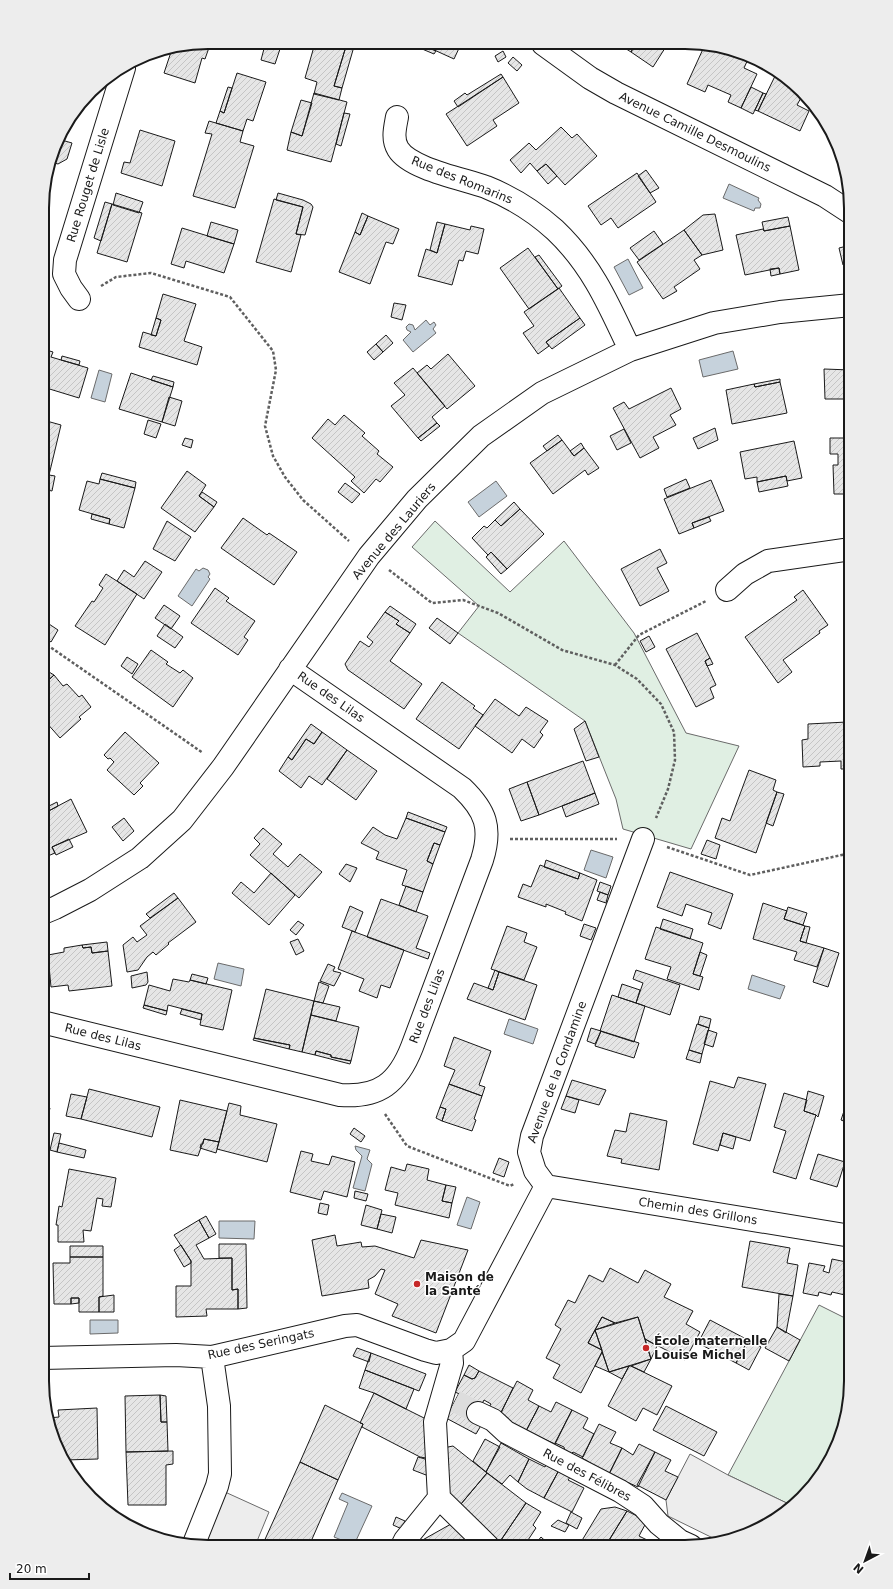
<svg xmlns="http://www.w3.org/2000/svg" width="893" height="1589" font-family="'DejaVu Sans',sans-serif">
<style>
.park{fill:#e0efe3;stroke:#6a6a6a}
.parking{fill:#ededed;stroke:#6a6a6a}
.water{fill:#c6d2dc;stroke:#6a6a6a}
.building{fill:url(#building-hatch);stroke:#1a1a1a}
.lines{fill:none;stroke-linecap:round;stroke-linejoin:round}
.street-tunnel{stroke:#ddd;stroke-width:22;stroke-dasharray:22 11;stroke-linecap:butt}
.street-casing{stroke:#1a1a1a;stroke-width:24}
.path{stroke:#5f5f5f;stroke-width:2.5;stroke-dasharray:3 2;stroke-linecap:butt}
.street{stroke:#fff;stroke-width:22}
.poi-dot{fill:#c62828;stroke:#fff;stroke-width:1.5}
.labels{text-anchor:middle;stroke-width:3;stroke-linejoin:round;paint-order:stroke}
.street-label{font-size:12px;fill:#1a1a1a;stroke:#fff}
.poi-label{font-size:12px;font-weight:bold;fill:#1a1a1a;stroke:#fff;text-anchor:start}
.rim{fill:none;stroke:#1a1a1a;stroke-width:2}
</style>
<defs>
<pattern id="building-hatch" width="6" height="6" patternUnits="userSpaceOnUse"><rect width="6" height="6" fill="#e6e6e6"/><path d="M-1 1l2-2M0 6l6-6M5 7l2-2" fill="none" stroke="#c5c5c5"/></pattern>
</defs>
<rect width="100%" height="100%" fill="#fff"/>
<path class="park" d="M435,521L510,592L564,541L634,633L686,733L739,746L691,849L623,829L616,799L585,721L458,633L479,606L412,547Z
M819,1305L851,1321V1392L838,1444L817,1482L793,1506L728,1475Z"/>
<path class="parking" d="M690,1454L728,1475L793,1506L786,1513L739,1538L719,1541L668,1516L666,1500Z
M214,1487L269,1512L255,1546H192Z"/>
<path class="water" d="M729,184L759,198L758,200L761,204L760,208H755L754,211L723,198Z
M628,259L643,288L629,295L614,267Z
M426,320L430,325L434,322L436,325L433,329L436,333L413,352L403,340L411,332L407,330L406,327L409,324L413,325L415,330Z
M733,351L738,369L703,377L699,360Z
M99,370L112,374L105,402L91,398Z
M496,481L507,496L479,517L468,502Z
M203,568L208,570L210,574L208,577L210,579L192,606L178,596L196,569L199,571Z
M591,850L613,857L606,878L584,870Z
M218,963L244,969L241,986L214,979Z
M752,975L785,986L780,999L748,989Z
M509,1019L538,1029L533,1044L504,1034Z
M355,1146L370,1150L367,1159L372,1164L365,1191L353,1188L362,1156L356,1150Z
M467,1197L480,1202L471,1229L457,1225Z
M219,1221H255L254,1239L219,1238Z
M90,1320H118V1333L90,1334Z
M342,1493L372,1506L354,1545L334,1537L348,1503L339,1499Z"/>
<path class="building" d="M208,42H211L205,59L202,58L195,83L164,73L172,49Z
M315,43H347L334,86L342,88L339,100L314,94L317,82L305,78Z
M347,43H355L342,88L334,86Z
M416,43L436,51L434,54L415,46Z
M419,43L461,44L454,59Z
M265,45L280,49L275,64L261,60Z
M620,45H635L631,52Z
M634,45H667L653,67L631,52L635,45Z
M706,45H710L726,53L727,49L749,57L744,68L757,74L741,108L728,102L731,95L708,85L705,92L687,84L703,49H704Z
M503,51L506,57L498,62L495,56Z
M513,57L522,65L517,71L508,63Z
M777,72L796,85L793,92L802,96L797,105L809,111L800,131L758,111Z
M237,73L266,82L253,121L247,119L243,131L216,123L220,111L224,113Z
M501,74L503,77L458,107L454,101L465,93L467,95Z
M503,77L519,103L493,120L497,126L467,146L446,114Z
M228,87L232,88L224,113L220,111Z
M751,87L763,93L753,114L741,108Z
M314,93L347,102L331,162L287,150L291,132L302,136Z
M763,93L766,94L758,111L755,110Z
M301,100L312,103L302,136L291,132Z
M344,113L350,114L341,146L336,144Z
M209,121L243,131L240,142L254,146L235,208L193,196L212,134L205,133Z
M65,127L68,128L64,141L58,139L59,134Z
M561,127L572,138L577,134L597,156L565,185L546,164L537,171L530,163L521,173L510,160L529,143L536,150Z
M140,130L175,141L162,186L121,173L124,162L130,163Z
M58,139L72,143L67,159L58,164L51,162Z
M546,164L557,176L548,184L537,171Z
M646,170L659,188L650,193L638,176Z
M637,173L656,202L618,228L611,218L601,225L588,206Z
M116,193L143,202L139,213L113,205Z
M278,193L303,200L311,204L313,207L305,235L296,234L303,207L276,200Z
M274,199L303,207L296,234L301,235L291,272L256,262Z
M105,202L112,204L101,241L94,238Z
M112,204L142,213L127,262L97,253Z
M362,213L368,216L360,235L355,232Z
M715,214L723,250L702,255L684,230L703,215Z
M368,216L399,229L393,244L386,242L370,284L339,272L355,232L360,235Z
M788,217L790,226L764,231L762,222Z
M211,222L238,230L234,244L207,236Z
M437,222L445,224L437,253L430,250Z
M445,224L470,230L471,226L484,229L478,254L466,251L463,261L459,260L452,285L418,276L426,249L437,253Z
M790,226L799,270L780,274L779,268L745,275L736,235L763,229L764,231Z
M182,228L234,244L224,273L186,261L184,268L171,264Z
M684,230L702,255L694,260L700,269L674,287L677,291L663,299L637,262Z
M654,231L663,244L639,260L630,248Z
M851,245V263L843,265L839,248Z
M528,248L558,289L529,309L500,268Z
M539,255L562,286L558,289L535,257Z
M779,268L780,274L771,276L770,269Z
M559,288L580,318L546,342L549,346L538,354L523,333L534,326L524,312Z
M163,294L196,304L184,341L202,347L197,365L139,347L143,332L156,336L161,320L156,318Z
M394,303L406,305L402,320L391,317Z
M156,318L161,320L156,336L151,335Z
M580,318L585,325L552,349L546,342Z
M386,335L393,343L383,352L376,344Z
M376,344L383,352L374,360L367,352Z
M43,349L53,352L51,357L88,368L79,398L43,387Z
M448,354L475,386L447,409L417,373L427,365L431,369Z
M62,356L80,361L79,365L61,360Z
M413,368L445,406L432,417L437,423L418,438L391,406L405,395L394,383Z
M824,369L851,370V399H825Z
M131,373L173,387L162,422L119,409Z
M153,376L174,382L173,387L151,380Z
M780,379V382L755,387L754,384Z
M780,382L787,413L732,424L726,390L754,384L755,387Z
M671,388L681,409L670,415L676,425L653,437L659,448L640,458L613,408L624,402L629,409Z
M169,397L182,401L175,426L162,422Z
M344,415L365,433L362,436L379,451L377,454L393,467L380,482L376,479L364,493L351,481L355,477L312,438L328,419L335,425Z
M43,420L61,425L49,475L55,476L52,491L43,489Z
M148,420L161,424L156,438L144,434Z
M437,423L440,426L421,441L418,438Z
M715,428L718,440L698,449L693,438Z
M624,429L631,443L617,450L610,436Z
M558,435L562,440L547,451L543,446Z
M185,438L193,440L191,448L182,445Z
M830,438H851L850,494H834L833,465H838V454H830Z
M562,440L574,456L584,448L599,468L588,475L585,470L553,494L530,463Z
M794,441L802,478L787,481L786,476L757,482V477L745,479L740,452Z
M581,443L584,448L574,456L570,451Z
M187,471L206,485L199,496L214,507L195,532L161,508Z
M102,473L136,482L135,488L100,479Z
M786,476L788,486L759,492L757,482Z
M100,479L135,488L124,528L109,524L110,519L79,510L87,481L99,484Z
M686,479L690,488L667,497L664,489Z
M711,480L724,511L692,523L694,528L679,534L664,499Z
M345,483L360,494L352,503L338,492Z
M202,492L217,502L214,507L199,496Z
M514,502L520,509L501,526L495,520Z
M520,509L544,534L507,569L491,552L488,555L472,538L484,526L487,528L495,520L501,526Z
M92,514L110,519L109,524L91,519Z
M709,517L711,521L694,528L692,523Z
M243,518L267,535L269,533L297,552L274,585L221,548Z
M167,521L191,537L175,561L153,549Z
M660,549L667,563L657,568L669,591L640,606L621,569Z
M491,552L507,569L501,574L486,557Z
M145,561L162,572L144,599L117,581L124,570L134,577Z
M106,574L137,594L105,645L75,626L92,601L94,602L103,588L99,585Z
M215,588L229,598L226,601L255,621L244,637L248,640L238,655L191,623Z
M803,590L828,625L819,631L820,633L783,660L792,672L778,683L745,637L797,600L794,597Z
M164,605L180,616L171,629L155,618Z
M390,606L416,624L410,633L396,624L399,621L385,612Z
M385,612L399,621L396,624L410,633L390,661L422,684L404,709L348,670L345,664L360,641L369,647L373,642L367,637Z
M437,618L458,633L450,644L429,628Z
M49,624L58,630L51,642L43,636V634Z
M165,624L183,637L175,648L157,636Z
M697,633L710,658L705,661L716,685L710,688L714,698L696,707L666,649Z
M649,636L655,647L646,652L640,641Z
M151,650L168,662L166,664L180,673L183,670L193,678L173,707L132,677Z
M127,657L138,664L132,674L121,666Z
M710,658L713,664L707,666L705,661Z
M49,672L54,675L43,685V677Z
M54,675L63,686L67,684L79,697L82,695L91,707L79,717L81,719L60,738L45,721L43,723V685Z
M442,682L475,706L473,708L483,715L459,749L416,719Z
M495,699L519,716L526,707L548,721L540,732L543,735L534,748L522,739L512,753L475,726Z
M585,721L599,757L586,761L574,729Z
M847,722L848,743H851V769H841V761L820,762V766L803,767L802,740L808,739V724Z
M311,724L322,732L314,744L306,739L292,760L288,757Z
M125,732L159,763L140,783L143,786L134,795L107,770L114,762L110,758L108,759L104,755Z
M322,732L347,750L322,785L309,776L301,788L279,771L288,757L292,760L306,739L314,744Z
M347,750L377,771L356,800L327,779Z
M583,761L595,793L539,815L527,782Z
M749,770L776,780L773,790L777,792L756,853L715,838L722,818L730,821Z
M527,782L539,815L521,821L509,789Z
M777,792L784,794L773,826L766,823Z
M595,793L599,804L566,817L562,806Z
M71,799L87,832L52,847L55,853L43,858V814Z
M57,802L58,806L43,814V809Z
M408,812L447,827L445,832L406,818Z
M124,818L134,831L123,841L112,827Z
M406,818L445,832L440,845L434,843L427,861L433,864L423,892L402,885L407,870L376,859L379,852L361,843L373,827L385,835L397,839Z
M263,828L282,844L273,854L288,867L300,854L322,872L299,898L250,855L260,844L254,838Z
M69,839L73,847L56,855L52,847Z
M707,840L720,845L716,859L701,854Z
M434,843L440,845L433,864L427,861Z
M546,860L580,873L578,879L544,867Z
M346,864L357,868L350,882L339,874Z
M540,865L578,879L580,873L597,880L582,921L565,914L566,912L546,904V907L518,897L523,884L531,887Z
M670,872L733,894L721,929L708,924L712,913L686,904L682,916L657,907Z
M271,873L295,895L269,925L232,893L241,882L254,893Z
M600,882L611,886L608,895L597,891Z
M406,886L423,892L416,912L399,905Z
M600,892L608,895L606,903L597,900Z
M174,893L178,898L150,918L146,914Z
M178,898L196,922L168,943L169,944L156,955L153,952L147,957L138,970L127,972L123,945L133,937L137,942L147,935L140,926Z
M381,899L428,916L416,948L430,953L428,959L367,937Z
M763,903L787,911L784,919L805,926L800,941L824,948L817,967L794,960L797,952L753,939Z
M350,906L363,912L355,932L342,927Z
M788,907L807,913L803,925L784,919Z
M663,919L693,929L690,939L660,929Z
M298,921L304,925L296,935L290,930Z
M584,924L596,928L591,940L580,936Z
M507,926L527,933L524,942L537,947L524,980L491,969Z
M805,926L810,927L806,943L800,941Z
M656,927L703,943L693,974L703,977L699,990L667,979L671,967L645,959Z
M352,931L404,950L390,988L381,985L377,998L359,991L364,979L338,969Z
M298,939L304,951L296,955L290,942Z
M107,942L108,951L92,953L91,947L83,948L82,945Z
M82,945L83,948L91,947L92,953L108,951L112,986L69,991L68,985L51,987L48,955L64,952V948Z
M824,948L839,953L828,987L813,982Z
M700,952L707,955L700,976L693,974Z
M328,964L335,967L333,971L341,973L334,986L320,981Z
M495,970L499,972L493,990L488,988Z
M636,970L680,985L670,1015L636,1003L643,983L633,979Z
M147,972L148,982L146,985L132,988L131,976Z
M499,972L537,985L525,1020L467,999L474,983L493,990Z
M192,974L208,978L206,984L190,980Z
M173,979L189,982L190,980L232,990L223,1030L200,1025L202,1014L168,1005L167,1011L144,1005L149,985L170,991Z
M319,982L329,986L323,1003L314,1001Z
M622,984L640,990L636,1003L618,997Z
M266,989L314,1001L302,1052L289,1049L290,1045L254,1038Z
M612,995L645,1006L634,1042L600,1031Z
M314,1001L340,1007L336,1021L311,1015Z
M144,1005L167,1011L166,1015L143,1008Z
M182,1009L202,1014L201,1020L180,1014Z
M311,1015L359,1027L351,1061L331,1057V1055L316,1051L315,1055L302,1052Z
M700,1016L711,1019L709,1028L698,1024Z
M697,1024L709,1028L702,1054L689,1050Z
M591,1028L601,1031L595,1044L587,1041Z
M708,1030L717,1033L713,1047L704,1044Z
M601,1031L639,1043L634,1058L595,1046Z
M454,1037L491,1051L479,1085L485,1087L482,1096L449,1084L455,1070L444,1066Z
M254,1038L290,1045L289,1049L253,1040Z
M689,1050L702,1054L700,1063L686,1059Z
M316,1051L331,1055V1057L351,1061L350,1064L315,1055Z
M42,1074L49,1076L42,1107Z
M738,1077L766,1084L750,1141L723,1133L718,1151L693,1144L710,1081L734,1088Z
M572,1080L606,1090L599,1105L566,1096Z
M449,1084L482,1096L474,1119L476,1120L472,1131L442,1121L446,1109L440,1107Z
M851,1088V1103L847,1102Z
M89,1089L160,1107L152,1137L81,1119Z
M808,1091L824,1096L818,1117L816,1115L804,1111Z
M784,1093L807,1100L804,1111L816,1115L796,1179L773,1172L786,1131L774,1127Z
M71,1094L87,1097L81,1119L66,1116Z
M566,1096L579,1100L575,1113L561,1109Z
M180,1100L227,1111L219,1142L204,1139L198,1156L170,1150Z
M847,1102L851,1103V1124L841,1120Z
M229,1103L241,1106L240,1115L277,1124L267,1162L217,1149Z
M42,1107L50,1108L43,1136H42Z
M440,1107L446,1109L442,1121L436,1118Z
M630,1113L667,1121L659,1170L621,1163L622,1159L607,1156L615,1130L626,1132Z
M354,1128L365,1136L361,1142L350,1134Z
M54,1133L61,1134L57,1152L50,1150Z
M723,1133L736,1137L733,1149L720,1145Z
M204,1139L219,1142L216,1153L200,1148L201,1144H203Z
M59,1143L86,1150L84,1158L57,1152Z
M301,1151L313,1154L311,1161L329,1165L332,1156L355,1162L347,1197L324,1191L321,1200L290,1192Z
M818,1154L845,1162L837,1187L810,1179Z
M499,1158L509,1162L504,1177L493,1173Z
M407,1164L429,1169L427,1180L446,1185L442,1201L452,1203L449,1218L395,1205L398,1193L385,1190L391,1167L405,1171Z
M69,1169L116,1178L111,1207L102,1206L103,1199L97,1198L91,1231L83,1230L84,1242H58V1225H56L59,1206L62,1207Z
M446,1185L456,1187L452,1203L442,1201Z
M355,1191L368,1194L366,1201L354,1198Z
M320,1203L329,1205L327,1215L318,1213Z
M366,1205L382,1210L377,1229L361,1225Z
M381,1214L396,1217L392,1233L377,1229Z
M206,1216L216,1234L209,1238L199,1220Z
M199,1220L209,1238L196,1245L204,1259L232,1258V1290L238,1289V1309H206L207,1316L176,1317V1286H191V1261L174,1235Z
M335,1235L337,1246L361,1242L362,1247L375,1246L414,1258L421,1240L468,1250L436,1333L392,1316L398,1304L375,1294L385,1270L381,1269L375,1276L368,1280L369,1288L322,1296L312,1240Z
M750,1241L790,1248L787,1263L798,1265L793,1296L742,1287Z
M219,1244H246L247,1308L238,1309V1289L232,1290V1258H219Z
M181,1245L191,1261V1263L184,1267L174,1250Z
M70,1246H103V1257H70Z
M70,1257H103V1296L99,1297V1312H79V1298H71V1304H54L53,1263H70Z
M832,1259L851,1263V1299L844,1298L845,1295L832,1292L831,1295L819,1292L818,1296L803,1293L809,1263L825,1266L823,1271L829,1273Z
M610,1268L638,1283L645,1270L671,1284L664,1297L693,1311L686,1324L700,1332L685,1360L645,1339L638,1317L615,1323L602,1317L588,1343L602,1350V1352L581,1393L553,1378L560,1365L546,1358L561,1329L555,1325L568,1300L575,1303L589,1275L603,1282Z
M779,1294L793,1296L786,1333L777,1327Z
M114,1295V1312H99V1297Z
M71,1298H79V1303L71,1304Z
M602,1317L615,1323L595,1330Z
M638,1317L651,1359L609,1372L595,1330Z
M710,1320L748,1340L736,1363L698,1343Z
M777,1327L800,1340L789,1361L765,1348Z
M595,1330L602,1350L588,1343Z
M645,1339L657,1346L651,1359Z
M748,1340L761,1347L749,1370L736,1363Z
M357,1348L371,1353L369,1362L353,1356Z
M602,1352L609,1372L595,1366Z
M371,1353L426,1374L419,1391L365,1370Z
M651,1359L644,1372L631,1366Z
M469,1365L479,1371L475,1378L472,1379L464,1375Z
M629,1366L622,1379L609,1372Z
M629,1366H631L672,1386L657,1415L643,1408L636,1421L608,1406Z
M365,1370L414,1389L406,1409L374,1393L359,1388Z
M479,1371L513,1388L501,1413L489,1407L491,1404L484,1400L482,1404L455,1392L464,1375L472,1379L475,1378Z
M517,1381L533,1390L528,1400L539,1406L526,1431L508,1423L499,1416Z
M374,1393L426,1419V1458L420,1457L362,1427L363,1424L360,1423Z
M459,1393L482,1404L483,1422L476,1434L446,1418Z
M160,1395L166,1396L167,1422H161Z
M160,1395L161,1422H167L168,1451L126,1452L125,1396Z
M556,1402L572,1410L555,1444L526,1431L539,1406L551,1412Z
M325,1405L363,1424L338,1480L300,1462Z
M666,1406L717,1432L704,1456L653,1430Z
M97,1408L98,1459L65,1460L51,1435L48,1418L59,1417L58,1410Z
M572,1410L588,1418L583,1428L594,1434L583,1457L573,1452L571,1454L565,1452L564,1447L555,1443Z
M599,1424L616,1432L610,1443L622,1448L609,1474L591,1465L592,1464L582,1458Z
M485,1439L500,1447L486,1472L473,1461Z
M501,1443L529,1459L518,1482L510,1475L502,1484L486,1472Z
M639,1444L655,1452L638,1487L609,1474L622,1448L633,1455Z
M453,1446L487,1473L461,1504L449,1493L443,1448Z
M173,1451V1464L166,1465V1505H128L126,1452Z
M655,1452L671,1460L665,1471L678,1477L666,1500L637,1485Z
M418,1457L432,1461L426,1475L413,1470Z
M529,1459L545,1467L547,1463L559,1470L544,1498L527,1489L518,1482Z
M300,1462L338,1480L309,1546H262Z
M559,1470L571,1476L568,1480L584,1488L572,1512L544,1498Z
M487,1473L526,1503L499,1543L461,1504Z
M526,1503L541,1512L533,1525L536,1528L526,1543L524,1542L520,1547L502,1546L499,1543Z
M615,1507L627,1511L605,1547H578L601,1509Z
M627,1511L647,1521L639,1536L645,1539L639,1547H609L606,1545Z
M571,1512L582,1518L577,1529L566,1523Z
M396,1517L405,1521L402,1529L393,1525Z
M558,1520L569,1525L565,1532L551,1526Z
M451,1524L474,1546H423L419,1542Z
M541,1537L552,1547H533Z
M645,1539L663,1547H639Z"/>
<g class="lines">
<path class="street-tunnel" d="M455,1401L478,1413"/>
<defs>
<path id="street" d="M543,44L590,78L616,93L825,196L851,213
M397,117C395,128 392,139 398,149C410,169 464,179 486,187C511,197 535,212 555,230C592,265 609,305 630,350
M79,299L71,288L64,274L65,260L124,68
M727,590L745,574L768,561L851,549
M43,913L55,908L90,890L140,858L182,820L223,767L369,556L417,499L481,436L542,393L630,350L714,323L780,312L851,305
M42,1022L340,1095C379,1098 398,1083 412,1047L482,860C492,828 486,811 462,788L290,669
M546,1186L851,1236
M42,1358L176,1355L212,1357L345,1326L357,1325L425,1350L436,1353L451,1350
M478,1413L493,1420L506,1432L620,1491L643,1506L659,1524L680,1541L691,1546
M439,1498L435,1422L452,1363L451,1350L464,1341L546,1186L535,1171L529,1152L532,1136L643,839
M439,1498L488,1546
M193,1546L217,1486L220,1474L219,1406L212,1357
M402,1546L405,1540L439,1498"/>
</defs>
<use href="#street" class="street-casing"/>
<path class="path" d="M101,286L116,277L151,273L230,297L273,351L276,370L265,426L273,456L285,477L303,500L349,541
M389,570L432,603L463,600L498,613L562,650L615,665L637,679L661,704L674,732L675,760L668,789L656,818
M43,642L203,753
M615,665L639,635L706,601
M510,839H617
M667,847L750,875L851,853
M385,1114L407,1146L510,1186L514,1184"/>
<use href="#street" class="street"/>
</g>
<g class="poi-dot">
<circle cx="417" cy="1284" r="4"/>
<circle cx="646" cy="1348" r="4"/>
</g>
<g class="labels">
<g class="street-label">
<text transform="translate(695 132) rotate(26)" y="4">Avenue Camille Desmoulins</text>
<text transform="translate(462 180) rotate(22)" y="4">Rue des Romarins</text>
<text transform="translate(88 185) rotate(-73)" y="4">Rue Rouget de Lisle</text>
<text transform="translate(394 531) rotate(-50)" y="4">Avenue des Lauriers</text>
<text transform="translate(331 697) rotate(35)" y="4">Rue des Lilas</text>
<text transform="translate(427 1006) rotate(-69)" y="4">Rue des Lilas</text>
<text transform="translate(103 1037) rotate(14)" y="4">Rue des Lilas</text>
<text transform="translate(557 1072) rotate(-70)" y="4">Avenue de la Condamine</text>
<text transform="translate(698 1211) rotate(9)" y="4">Chemin des Grillons</text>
<text transform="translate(261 1344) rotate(-12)" y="4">Rue des Seringats</text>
<text transform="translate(587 1475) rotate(28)" y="4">Rue des Félibres</text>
</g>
<g class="poi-label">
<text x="425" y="1281">Maison de<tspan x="425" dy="14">la Santé</tspan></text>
<text x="654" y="1345">École maternelle<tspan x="654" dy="14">Louise Michel</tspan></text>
</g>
</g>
<path d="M0 0H893V1589H0ZM208 49H685A159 159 0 0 1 844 208V1381A159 159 0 0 1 685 1540H208A159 159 0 0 1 49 1381V208A159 159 0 0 1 208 49Z" fill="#ededed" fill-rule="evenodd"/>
<path class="rim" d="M208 49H685A159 159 0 0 1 844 208V1381A159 159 0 0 1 685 1540H208A159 159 0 0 1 49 1381V208A159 159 0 0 1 208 49Z"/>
<g transform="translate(865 1561) rotate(221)" stroke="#ffffff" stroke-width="3" paint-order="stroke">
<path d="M0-3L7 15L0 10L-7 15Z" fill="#1a1a1a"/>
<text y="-6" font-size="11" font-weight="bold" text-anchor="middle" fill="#1a1a1a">N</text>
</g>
<path d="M10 1573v6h79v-6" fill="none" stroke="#1a1a1a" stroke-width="2"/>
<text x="16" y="1573" font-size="12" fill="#1a1a1a" stroke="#ffffff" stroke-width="3" paint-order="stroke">20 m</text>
</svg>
